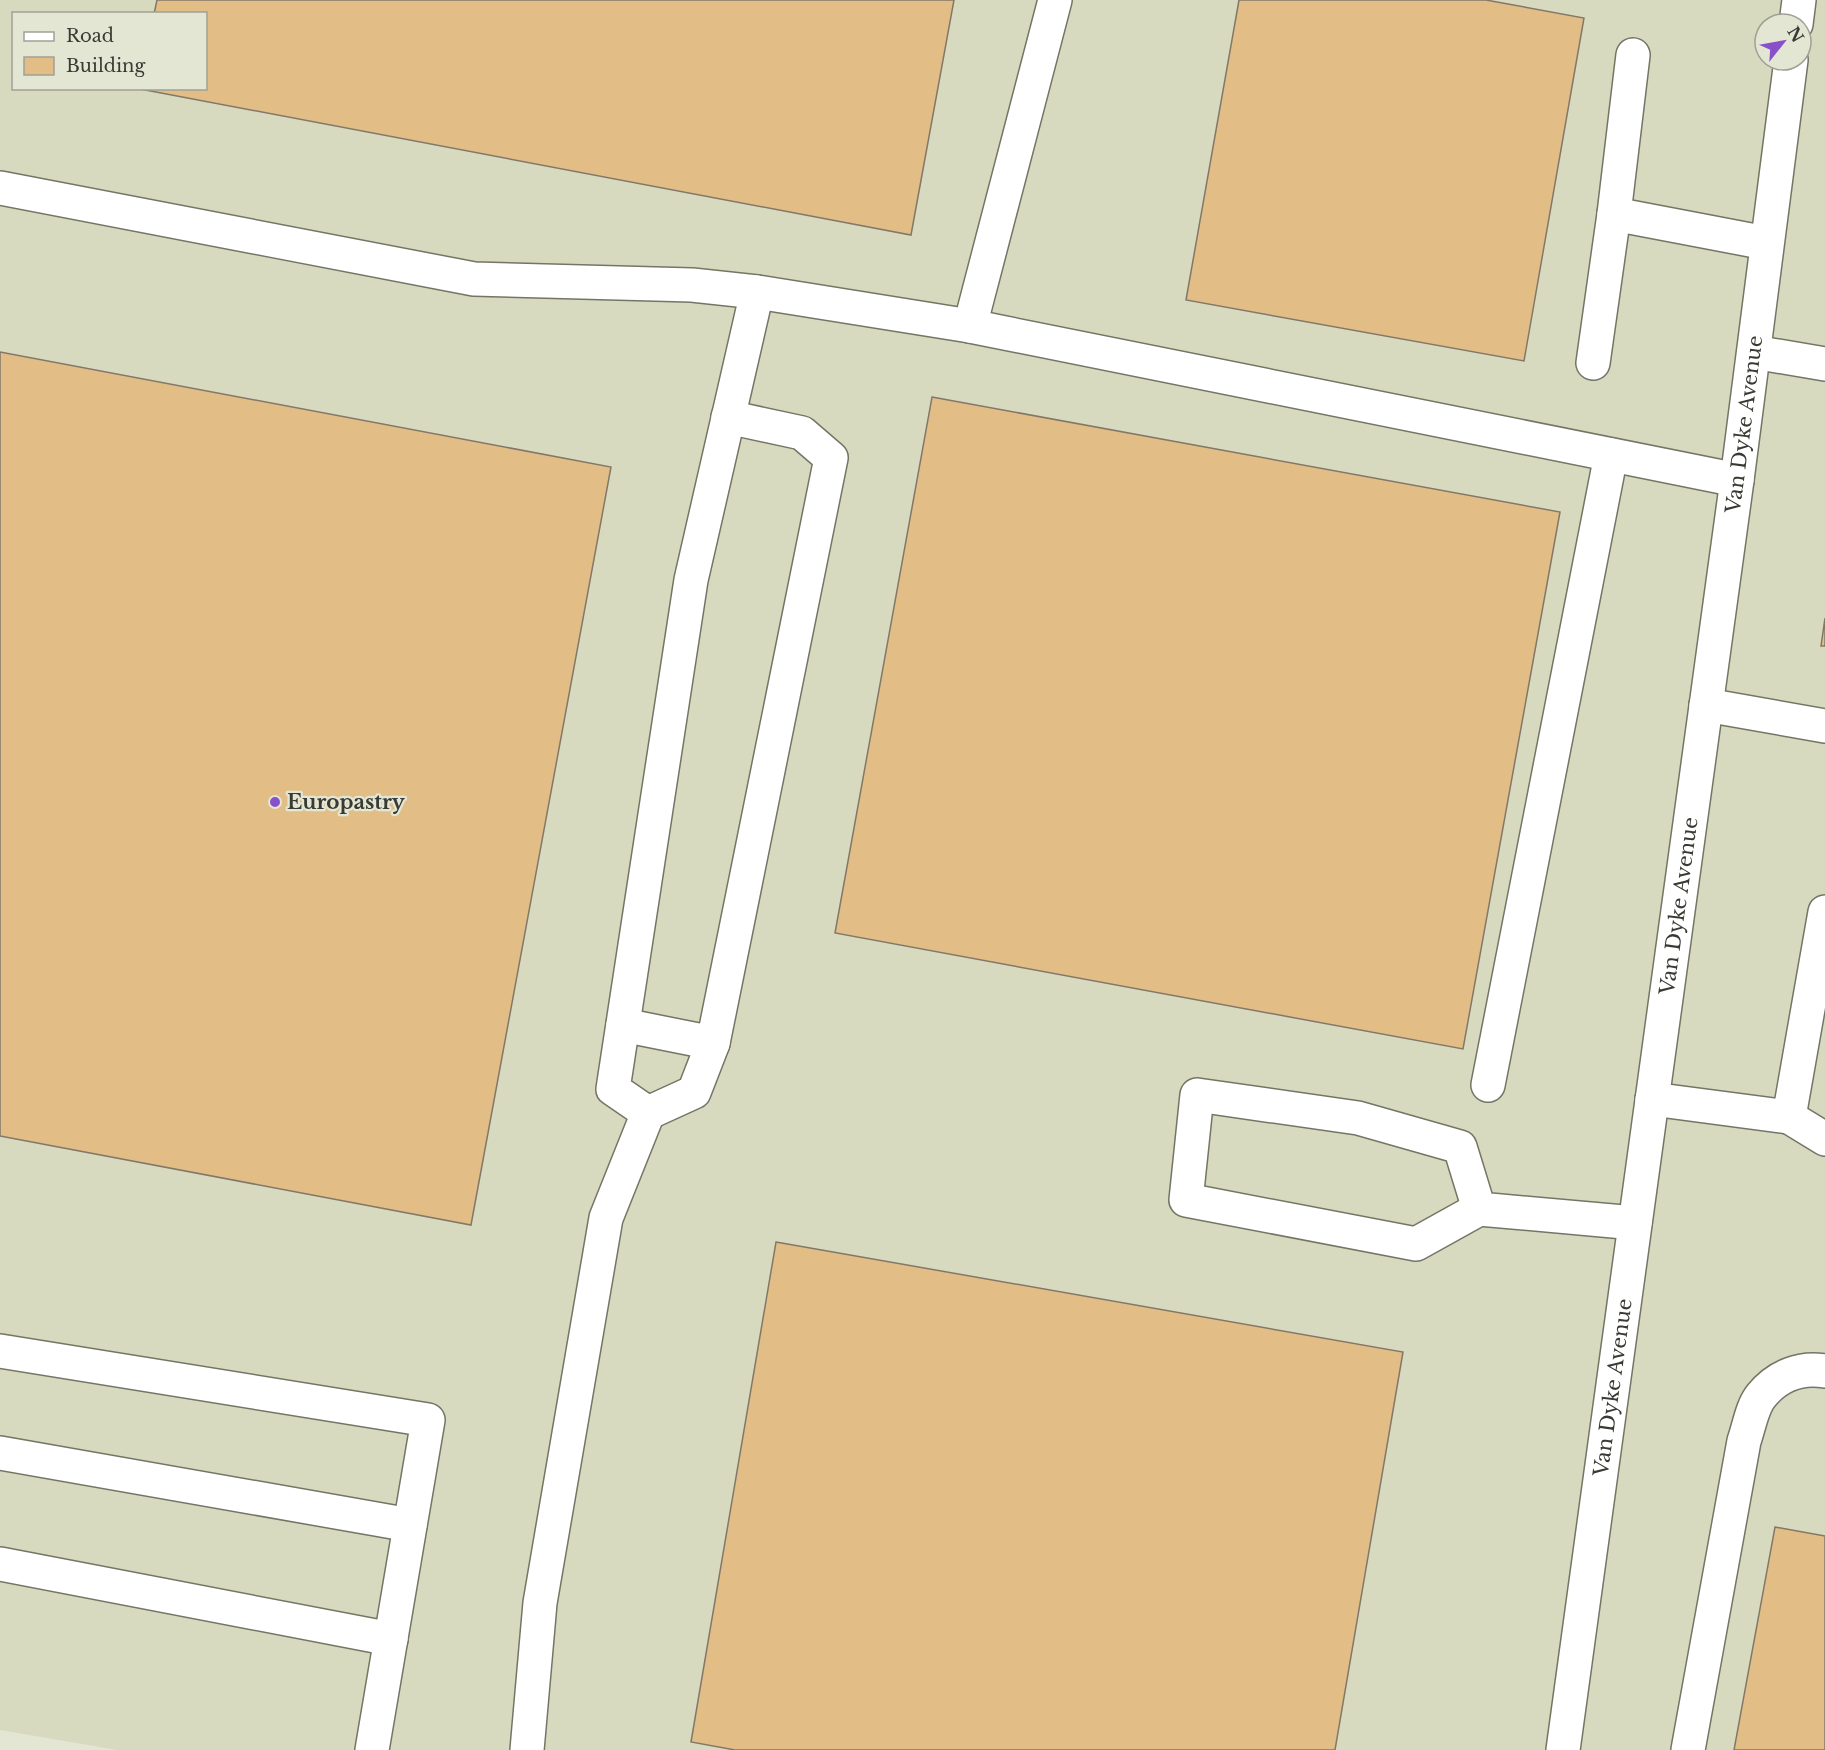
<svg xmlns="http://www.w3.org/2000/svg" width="1825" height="1750" font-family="'Libre Baskerville',serif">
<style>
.built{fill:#d8dac0;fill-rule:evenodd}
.building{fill:#e2bd86;stroke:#827869;stroke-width:1.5}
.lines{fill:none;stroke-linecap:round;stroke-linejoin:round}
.minor-casing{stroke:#747565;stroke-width:36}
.minor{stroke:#fff;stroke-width:33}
.poi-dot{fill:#8751c9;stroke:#e4e6d4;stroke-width:2}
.labels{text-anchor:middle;stroke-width:4.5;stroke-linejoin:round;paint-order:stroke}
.street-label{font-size:20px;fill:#393a33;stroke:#e4e6d4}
.poi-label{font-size:20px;font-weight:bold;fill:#393a33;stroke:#e4e6d4;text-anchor:start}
</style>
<rect width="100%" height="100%" fill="#e4e6d4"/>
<path class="built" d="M0,0H1825V1750H117L0,1730ZM14,14H206V88H14ZM1765,24H1801V60H1765Z"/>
<path class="building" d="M157,0H954L911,235L140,89L206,88V14H154Z
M1239,0H1486L1584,18L1524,361L1186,300Z
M0,352L611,467L471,1225L0,1136Z
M932,397L1560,512L1463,1049L835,933Z
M1825,618V646H1821Z
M776,1242L1403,1352L1335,1750H735L691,1742Z
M1775,1527L1825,1536V1750H1734Z"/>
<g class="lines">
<defs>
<g id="minor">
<path d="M1796,24L1799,0"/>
<path d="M1633,55L1614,214L1766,243"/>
<path d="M0,188L474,279L692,285L757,292L970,326L1737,480"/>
<path d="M970,326L1055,0"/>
<path d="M1754,352L1825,364"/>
<path d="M1593,363L1614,214"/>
<path d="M1706,705L1825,726"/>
<path d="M623,1025L713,1043L831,458L802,433L728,417"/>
<path d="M1488,1085L1611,455"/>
<path d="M1652,1099L1789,1117L1825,912"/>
<path d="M648,1113L613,1089L691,580L757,292"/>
<path d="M1789,1117L1825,1139"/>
<path d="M1479,1209L1416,1244L1186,1200L1197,1095L1358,1118L1460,1147L1479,1209L1635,1223"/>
<path d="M0,1351L428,1420L372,1750"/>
<path d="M0,1453L410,1525"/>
<path d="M0,1564L391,1639"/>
<path d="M527,1750L540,1603L606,1218L648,1113L694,1092L713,1043"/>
<path id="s1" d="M1563,1750L1737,480L1791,60"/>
<path d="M1688,1750L1744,1441C1749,1427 1752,1407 1761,1396C1777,1376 1800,1367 1825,1371"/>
</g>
</defs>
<use href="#minor" class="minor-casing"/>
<use href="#minor" class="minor"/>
</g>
<circle class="poi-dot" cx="275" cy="802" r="6"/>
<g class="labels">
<g class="street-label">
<text dy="7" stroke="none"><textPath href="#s1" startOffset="1338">Van Dyke Avenue</textPath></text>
<text dy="7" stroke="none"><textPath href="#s1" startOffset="852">Van Dyke Avenue</textPath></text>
<text dy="7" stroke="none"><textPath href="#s1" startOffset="366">Van Dyke Avenue</textPath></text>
</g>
<g class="poi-label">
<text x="287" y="809">Europastry</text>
</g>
</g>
<rect x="12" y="12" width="195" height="78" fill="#e4e6d4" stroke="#a0a194" stroke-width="1.5"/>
<rect x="24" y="32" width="30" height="9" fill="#ffffff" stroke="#a0a194" stroke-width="1.5"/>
<text x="66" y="42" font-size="18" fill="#393a33">Road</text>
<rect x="24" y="57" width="30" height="18" fill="#e2bd86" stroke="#a0a194" stroke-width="1.5"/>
<text x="66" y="72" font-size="18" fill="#393a33">Building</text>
<g transform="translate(1783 42) rotate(59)"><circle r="28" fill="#e4e6d4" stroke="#a0a194" stroke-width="1.5"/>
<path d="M0-4.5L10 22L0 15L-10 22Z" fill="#8751c9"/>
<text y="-9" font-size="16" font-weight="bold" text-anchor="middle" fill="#393a33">N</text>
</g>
</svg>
